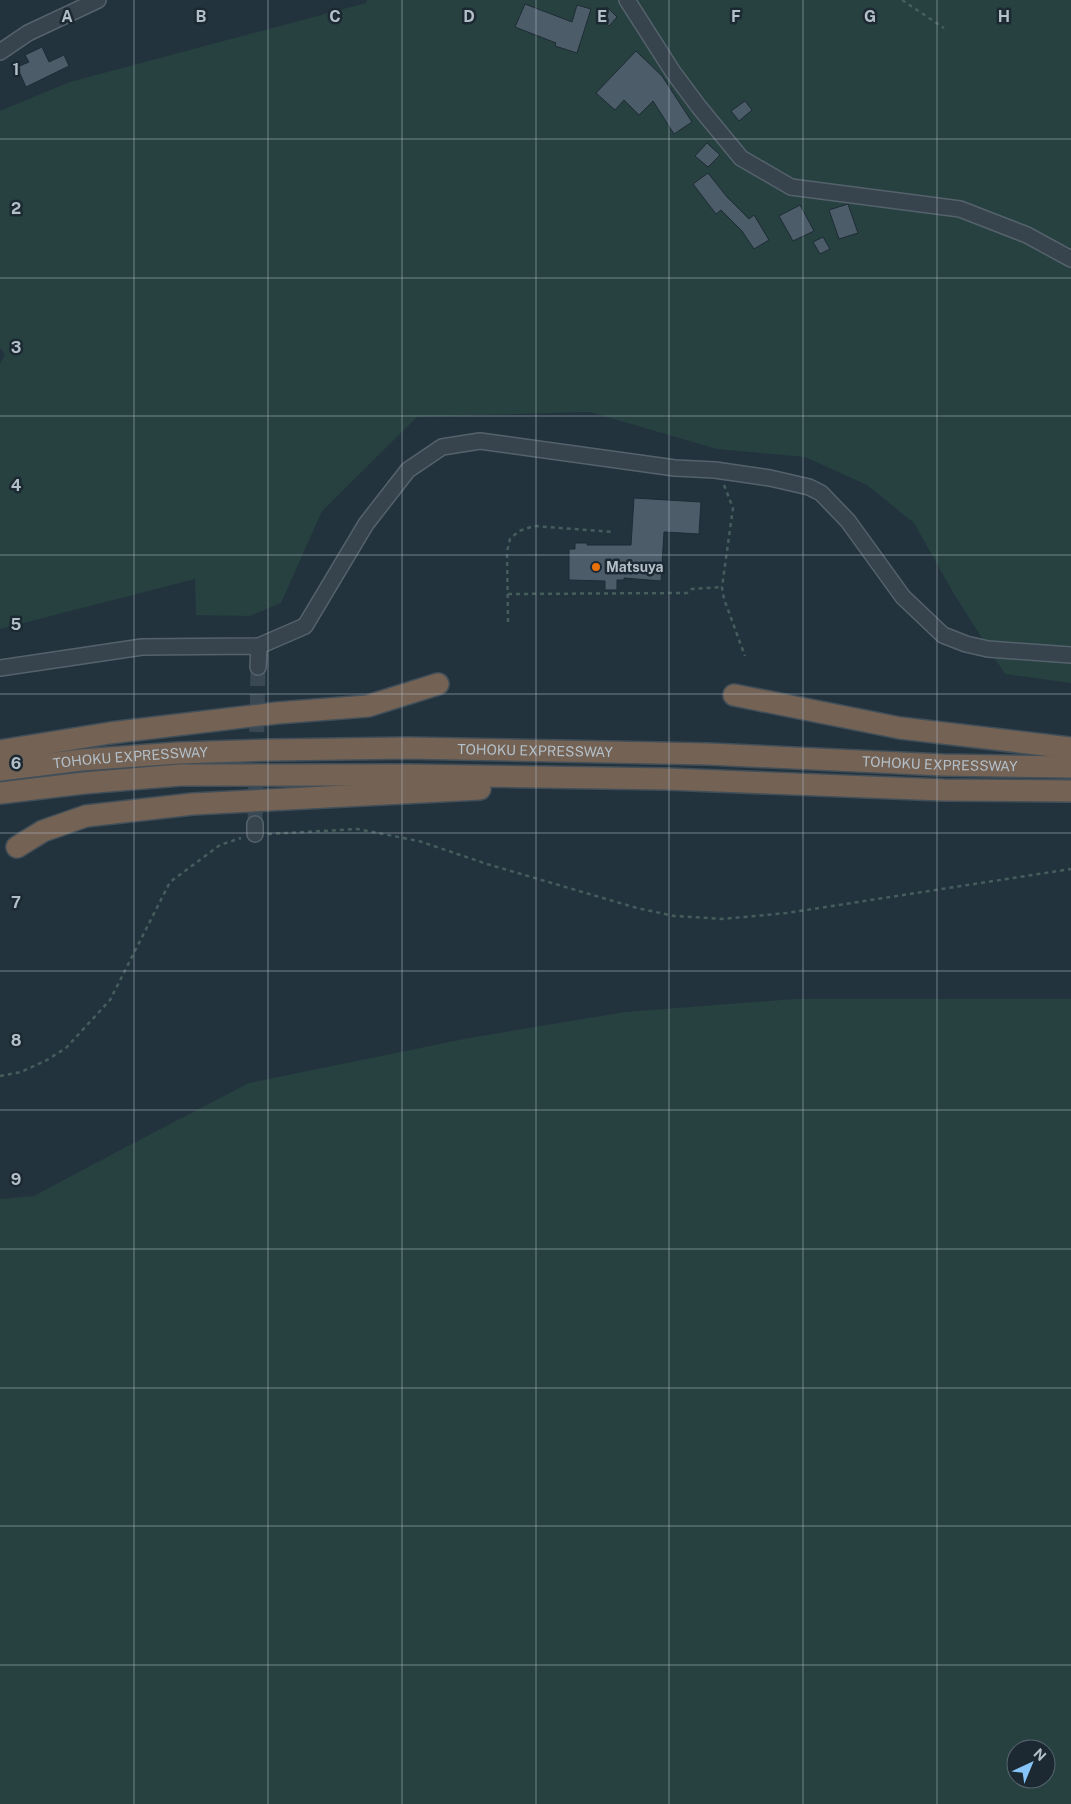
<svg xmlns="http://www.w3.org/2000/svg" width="1071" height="1804" font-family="'Public Sans',sans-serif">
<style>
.green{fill:#264140;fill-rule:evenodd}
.building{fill:#4c5c69;stroke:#1e2b35}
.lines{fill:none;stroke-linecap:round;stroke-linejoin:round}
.minor-tunnel{stroke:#394853;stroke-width:15;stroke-dasharray:15 8;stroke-linecap:butt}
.minor-casing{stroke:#55626c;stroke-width:18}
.highway-casing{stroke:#424f59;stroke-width:24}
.path{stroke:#455d5d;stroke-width:2.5;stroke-dasharray:4 4;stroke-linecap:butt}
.minor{stroke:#37444e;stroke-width:15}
.highway{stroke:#746354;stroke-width:21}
.grid{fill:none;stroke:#b3bfc9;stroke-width:1;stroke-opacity:0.55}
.food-dot{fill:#e8710a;stroke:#1c2933;stroke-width:2}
.labels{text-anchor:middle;stroke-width:5;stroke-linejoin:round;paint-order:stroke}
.poi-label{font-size:14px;font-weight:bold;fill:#b3bfc9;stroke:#1c2933;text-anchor:start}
.street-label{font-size:14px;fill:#b3bfc9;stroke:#1c2933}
.grid-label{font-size:16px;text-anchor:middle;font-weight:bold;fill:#b3bfc9;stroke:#1c2933;stroke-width:5;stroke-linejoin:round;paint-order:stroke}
</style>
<rect width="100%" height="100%" fill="#23333e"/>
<path class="green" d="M367,0H1071V683L1005,674L954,594L914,523L867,485L805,457L717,449L590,412L417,417L322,511L281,603L250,616L196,615L195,579L0,629V364L5,354L0,348V111L70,82L366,3Z
M795,999H1071V1804H0V1199L34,1196L126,1147L249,1083L469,1038L625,1012ZM1016,1749H1046V1779H1016Z"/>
<path class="building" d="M525,4L572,22L577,5L591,9L577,53L555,46L556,43L515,27Z
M607,7L617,17L609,26L599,16Z
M42,47L49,62L64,55L69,66L26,87L17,67L29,62L25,55Z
M636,51L662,76L692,122L674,134L653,101L639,115L624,100L615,110L596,93Z
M745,101L752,110L739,121L731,111Z
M707,143L720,155L708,167L695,156Z
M708,173L727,197L749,219L754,215L769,240L754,249L742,231L721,210L716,214L693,184Z
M848,204L858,233L839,239L829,210Z
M800,205L814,231L793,241L779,216Z
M823,237L830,249L820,254L813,242Z
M634,498L701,502L699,534L664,532L661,581L624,578V580H617V590H605V581L569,580V549H575V543H587V545H631Z"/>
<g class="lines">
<path class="minor-tunnel" d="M255,824L258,667"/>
<defs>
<path id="minor" d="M627,0L673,72L699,107L741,158L791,187L960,209L1027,235L1071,259
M0,52L28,33L98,0
M258,667L259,646
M0,668L142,647L259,646L305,626L366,524L408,470L442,447L480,441L675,468L715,470L770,478L809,487L821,493L848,521L903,597L943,635L966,644L988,649L1071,655
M255,834V824"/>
<g id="highway">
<path d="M734,695L900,728L1071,748"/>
<path d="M0,751L110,733L277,713L368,706L438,684"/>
<path id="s1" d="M0,770L81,760L178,753L271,750L408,748L708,754L943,765L1071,767"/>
<path d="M0,793L84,783L180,775H409L667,779L943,790L1071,791"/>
<path d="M17,847L43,831L86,816L193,804L480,789"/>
</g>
</defs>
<use href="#minor" class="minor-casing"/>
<use href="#highway" class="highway-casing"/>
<path class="path" d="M902,0L944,28
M724,485L733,508L722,587L724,599L745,656
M508,594L687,593L692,589L722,587
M508,622L507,552L510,539L519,531L534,526L614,532
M268,834L357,829L419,841L487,864L637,908L674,916L722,919L787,913L1071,869
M0,1076L21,1072L47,1060L66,1048L110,1000L170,882L220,845L241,838"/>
<use href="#minor" class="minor"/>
<use href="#highway" class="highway"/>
</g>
<path class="grid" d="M134,0V1804M268,0V1804M402,0V1804M536,0V1804M669,0V1804M803,0V1804M937,0V1804M0,139H1071M0,278H1071M0,416H1071M0,555H1071M0,694H1071M0,833H1071M0,971H1071M0,1110H1071M0,1249H1071M0,1388H1071M0,1526H1071M0,1665H1071"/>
<circle class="food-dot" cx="596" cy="567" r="5"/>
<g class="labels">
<g class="poi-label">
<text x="606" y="572">Matsuya</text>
</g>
<g class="street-label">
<text dy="5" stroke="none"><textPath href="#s1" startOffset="536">TOHOKU EXPRESSWAY</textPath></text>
<text dy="5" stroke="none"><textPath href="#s1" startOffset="131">TOHOKU EXPRESSWAY</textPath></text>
<text dy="5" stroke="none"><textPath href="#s1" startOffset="941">TOHOKU EXPRESSWAY</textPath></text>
</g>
</g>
<g class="grid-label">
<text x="67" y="22">A</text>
<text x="201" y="22">B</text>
<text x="335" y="22">C</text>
<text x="469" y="22">D</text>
<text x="602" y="22">E</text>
<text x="736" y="22">F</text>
<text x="870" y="22">G</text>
<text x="1004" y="22">H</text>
<text x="16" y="75">1</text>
<text x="16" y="214">2</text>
<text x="16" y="353">3</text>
<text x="16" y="491">4</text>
<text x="16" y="630">5</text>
<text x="16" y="769">6</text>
<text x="16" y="908">7</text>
<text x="16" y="1046">8</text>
<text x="16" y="1185">9</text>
</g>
<g transform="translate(1031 1764) rotate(44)"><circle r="24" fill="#1c2933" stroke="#58656f"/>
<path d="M0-4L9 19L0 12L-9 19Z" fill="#87c4fa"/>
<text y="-8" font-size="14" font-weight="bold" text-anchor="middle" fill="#b3bfc9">N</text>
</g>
</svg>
